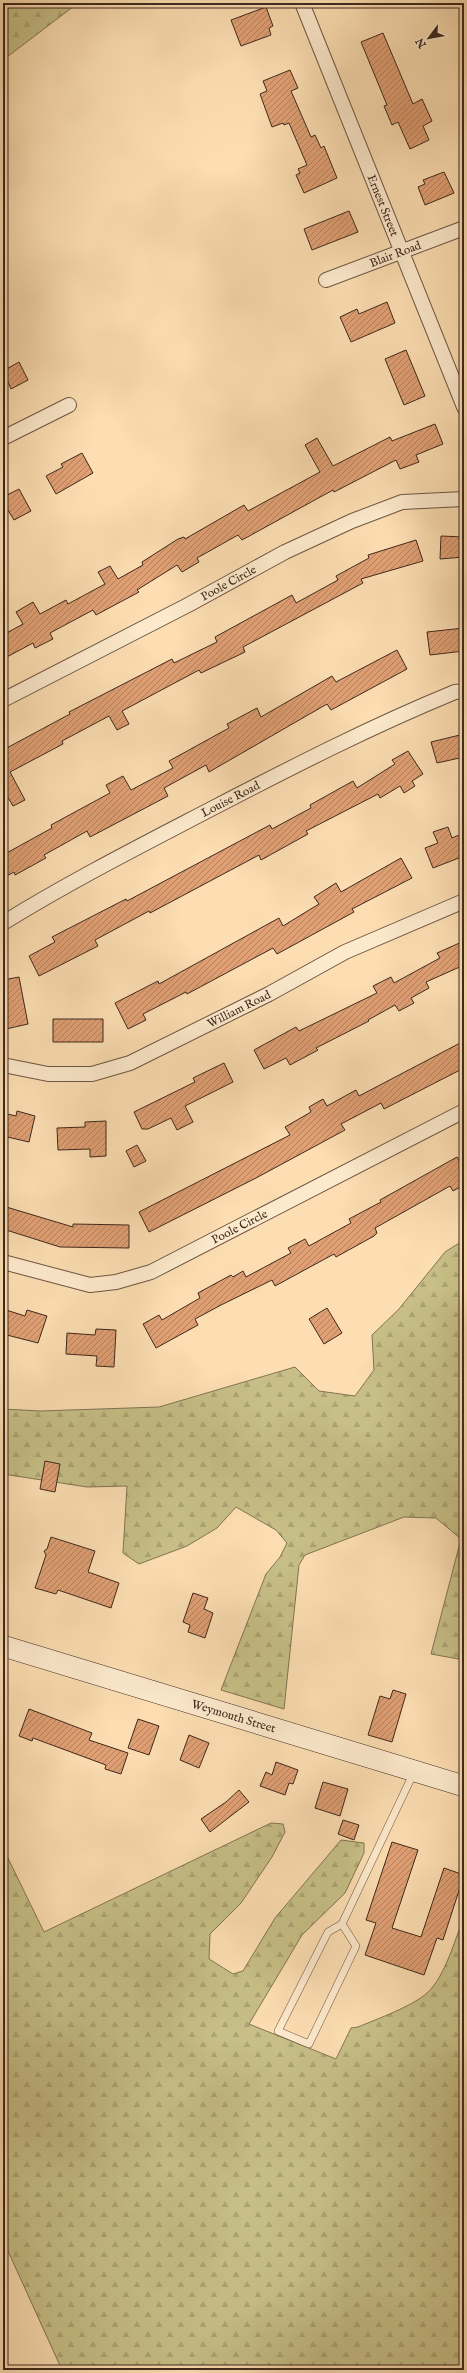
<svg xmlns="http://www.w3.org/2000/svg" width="467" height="2373" font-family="'IM FELL English',serif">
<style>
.forest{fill:url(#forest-firs);stroke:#827452}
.building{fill:url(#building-hatch);stroke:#3e281d}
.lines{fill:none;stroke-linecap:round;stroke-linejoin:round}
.lane-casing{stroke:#6e5642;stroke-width:8}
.street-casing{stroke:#6e5642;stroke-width:16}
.secondary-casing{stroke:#3e281d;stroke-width:22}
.lane{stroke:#fdeacd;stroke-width:7}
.street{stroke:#fdeacd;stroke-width:14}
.secondary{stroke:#fdeacd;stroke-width:21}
.labels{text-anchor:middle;stroke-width:3;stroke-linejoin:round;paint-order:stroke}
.street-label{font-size:12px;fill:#3e281d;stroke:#fdeacd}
</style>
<defs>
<pattern id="forest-firs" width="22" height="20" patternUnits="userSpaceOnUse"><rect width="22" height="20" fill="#c7bf87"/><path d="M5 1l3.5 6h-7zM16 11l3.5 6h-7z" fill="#aca474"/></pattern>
<pattern id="building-hatch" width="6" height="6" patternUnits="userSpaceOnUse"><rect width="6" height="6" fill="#e0a074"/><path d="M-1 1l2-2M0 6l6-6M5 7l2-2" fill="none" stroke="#b7825f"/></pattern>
</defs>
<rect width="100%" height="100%" fill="#fcdeb2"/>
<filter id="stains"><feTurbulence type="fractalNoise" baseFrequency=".005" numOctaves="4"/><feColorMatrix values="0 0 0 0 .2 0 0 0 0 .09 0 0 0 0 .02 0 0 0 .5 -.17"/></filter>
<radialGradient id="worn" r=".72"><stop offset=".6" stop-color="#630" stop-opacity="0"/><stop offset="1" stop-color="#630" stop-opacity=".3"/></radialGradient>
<path class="forest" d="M3,3H78L3,60Z
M464,1240V1660L431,1654L461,1539L436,1518L404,1517L305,1555L299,1565L284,1709L221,1690L266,1574L280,1557L287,1543L276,1530L236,1507L217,1528L187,1546L139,1564L123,1553L127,1486L87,1487L3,1474V1409L40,1411L159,1407L295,1367L319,1391L355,1396L374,1370L372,1335L399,1309L445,1252Z
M271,1823L283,1824L285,1832L272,1857L241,1903L210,1934L209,1959L233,1974L243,1971L275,1918L341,1840L364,1843V1853L345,1893L302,1935L249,2024L336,2059L351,2028L358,2027C377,2019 413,2006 427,1993C445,1977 455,1939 464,1917V2370H62L3,2240V1848L44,1932Z"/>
<path class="building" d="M266,7L273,26L269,28L271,35L241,46L231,20Z
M383,33L413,104L422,99L432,121L423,126L429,140L410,149L398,122L392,125L384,106L387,105L361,42Z
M290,70L298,88L291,91L311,137L315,135L321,148L324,146L337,178L304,193L296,175L300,173L298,169L307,165L289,123L284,125L283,123L272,127L260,94L267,91L263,81Z
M444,172L454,193L425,205L418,187L425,184L423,180Z
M349,211L358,232L312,250L304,229Z
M387,302L395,323L351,342L340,317L357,309L359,314Z
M406,350L425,396L404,405L385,359Z
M19,362L28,380L11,389L3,371Z
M435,424L443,444L416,455L419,462L400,469L396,460L334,492L333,490L242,540L238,535L197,558L199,562L182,572L177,565L137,590L139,592L96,615L93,610L50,633L53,639L35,648L33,643L3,659V635L23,624L16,612L33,602L40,614L66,600L68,604L105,584L98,572L110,566L118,579L143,565L142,562L178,539L184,537L185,539L244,505L248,511L320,472L305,445L317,438L333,466L390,437L392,441Z
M82,453L93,473L56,494L46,476L63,467L61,464Z
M19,489L31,511L14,520L8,510L3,512V497Z
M441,536L464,537V557L440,559Z
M416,540L423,561L361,579L363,583L243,647L245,652L201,673L199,670L122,711L129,724L117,730L109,716L62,741L63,744L10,772L25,800L13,806L3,789V750L70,714L69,712L172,659L174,663L217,642L215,637L292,595L296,603L338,580L336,576L369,558L368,555Z
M464,628V651L430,655L427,632Z
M397,650L407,669L331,710L327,704L209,772L206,765L164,788L168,796L90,837L87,831L44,855L46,858L15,875L14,872L3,878V855L52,828L51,825L110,793L106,785L123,776L131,790L173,768L169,761L229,728L227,724L257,708L261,717L332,676L336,682Z
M464,734V757L437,763L431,742Z
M408,751L423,774L412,781L415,786L404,793L400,786L380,798L378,794L306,831L308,834L261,860L259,855L150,913L149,911L95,940L98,946L39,976L29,956L55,942L52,937L126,899L127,901L270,825L272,829L311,808L310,805L353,781L357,788L395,764L392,760Z
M448,827L452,838L464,833V856L433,868L425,848L438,843L433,832Z
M401,858L412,878L352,909L354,912L277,954L273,948L187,994L186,992L143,1014L146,1020L128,1029L115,1003L158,981L159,984L279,918L283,926L319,904L314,897L336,883L341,892Z
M464,941V965L426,982L429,988L411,998L414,1003L399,1011L395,1005L368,1020L369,1021L316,1048L318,1050L290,1065L286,1058L264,1069L254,1050L296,1027L299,1031L377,993L373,986L391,977L394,983L440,958L437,953Z
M19,977L28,1024L6,1029L3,1014V980Z
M53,1019H103V1042H53Z
M464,1041V1068L384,1109L381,1103L341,1124L345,1130L256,1178L149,1232L139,1212L290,1135L285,1127L311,1112L309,1107L323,1099L327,1106L356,1090L359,1096Z
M224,1063L233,1082L185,1106L193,1122L177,1130L171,1118L148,1129H142L134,1112L195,1082L193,1078Z
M17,1111L35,1116L29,1142L3,1136V1113L16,1116Z
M106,1121V1156L90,1157V1149L58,1150L57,1128L85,1127V1122Z
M137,1145L146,1161L134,1167L126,1151Z
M457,1157L464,1170V1185L453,1191L450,1186L375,1228L377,1233L374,1236L336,1257L334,1254L275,1286L272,1280L221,1305L195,1319L198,1325L156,1348L143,1324L159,1315L162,1320L200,1298L198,1293L231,1275L233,1277L243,1271L246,1277L291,1253L288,1248L305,1239L309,1246L351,1223L349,1219L381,1202L380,1200Z
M3,1206L73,1227V1224L129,1225V1248L60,1247L3,1229Z
M327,1308L342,1333L324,1344L309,1319Z
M3,1309L25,1316L27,1310L47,1316L38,1343L3,1334Z
M96,1329L116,1330L114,1367L96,1366L97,1356L66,1354L67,1333L95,1335Z
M45,1461L60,1464L55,1492L40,1489Z
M51,1537L95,1551L88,1572L119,1583L111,1608L58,1590L56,1594L35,1588L46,1555L44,1551L47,1549Z
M193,1593L208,1598L204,1609L213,1613L205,1638L188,1632L190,1625L183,1622Z
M393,1690L406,1694L392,1742L368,1735L380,1696L390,1699Z
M29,1709L92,1733L89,1740L128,1753L121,1774L105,1769L106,1765L33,1738L32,1741L19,1736Z
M138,1719L159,1726L149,1755L128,1748Z
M189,1735L209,1743L199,1768L180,1760Z
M276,1762L298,1770L293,1784L289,1783L285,1795L260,1786L266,1772L272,1775Z
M323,1782L348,1789L340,1816L315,1808Z
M239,1790L249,1802L210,1832L201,1819L226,1802Z
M343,1820L359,1825L354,1840L338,1834Z
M392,1842L418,1850L392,1928L421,1937L444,1868L464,1875L443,1940L437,1938L424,1975L365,1955L376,1923L366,1920Z"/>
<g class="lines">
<defs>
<path id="lane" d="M342,1924L356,1946L309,2044L278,2031L328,1932L342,1924L414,1772"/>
<g id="street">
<path id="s1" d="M302,3L464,407"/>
<path id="s2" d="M326,280L464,228"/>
<path d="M3,438L69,405"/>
<path id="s3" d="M3,700L188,605L285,552L352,521L402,502L464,499"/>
<path id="s4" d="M3,923C71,881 142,845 213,808C292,767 372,726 455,692L464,691"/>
<path id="s5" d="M3,1065L48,1074H92L130,1063L269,994L345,952L464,901"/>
<path id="s6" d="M3,1262L90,1285L116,1282L151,1272L464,1111"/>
</g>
<g id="secondary">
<path id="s7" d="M3,1646L464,1786"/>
</g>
</defs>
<use href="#lane" class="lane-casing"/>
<use href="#street" class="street-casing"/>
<use href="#secondary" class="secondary-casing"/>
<use href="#lane" class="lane"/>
<use href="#street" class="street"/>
<use href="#secondary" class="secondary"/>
</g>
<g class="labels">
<g class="street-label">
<text dy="4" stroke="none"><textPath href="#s1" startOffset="218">Ernest Street</textPath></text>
<text dy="4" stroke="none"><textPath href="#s2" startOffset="74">Blair Road</textPath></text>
<text dy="4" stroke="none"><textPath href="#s3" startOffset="254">Poole Circle</textPath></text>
<text dy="4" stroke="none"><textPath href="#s4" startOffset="259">Louise Road</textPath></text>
<text dy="4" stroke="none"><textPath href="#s5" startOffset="251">William Road</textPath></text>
<text dy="4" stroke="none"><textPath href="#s6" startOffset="252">Poole Circle</textPath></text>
<text dy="4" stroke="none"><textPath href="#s7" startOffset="241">Weymouth Street</textPath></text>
</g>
</g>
<rect width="467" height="2373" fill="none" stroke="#fcdeb2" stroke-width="16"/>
<rect x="4" y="4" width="459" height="2365" fill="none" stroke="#3e281d" stroke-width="2"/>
<rect x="8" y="8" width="451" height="2357" fill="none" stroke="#3e281d"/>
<g transform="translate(429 38) rotate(238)" stroke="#fdeacd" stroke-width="3" paint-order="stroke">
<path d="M0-3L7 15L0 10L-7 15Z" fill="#3e281d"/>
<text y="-6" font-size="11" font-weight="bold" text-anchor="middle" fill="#3e281d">N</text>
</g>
<rect width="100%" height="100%" filter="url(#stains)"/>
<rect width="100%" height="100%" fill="url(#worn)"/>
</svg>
